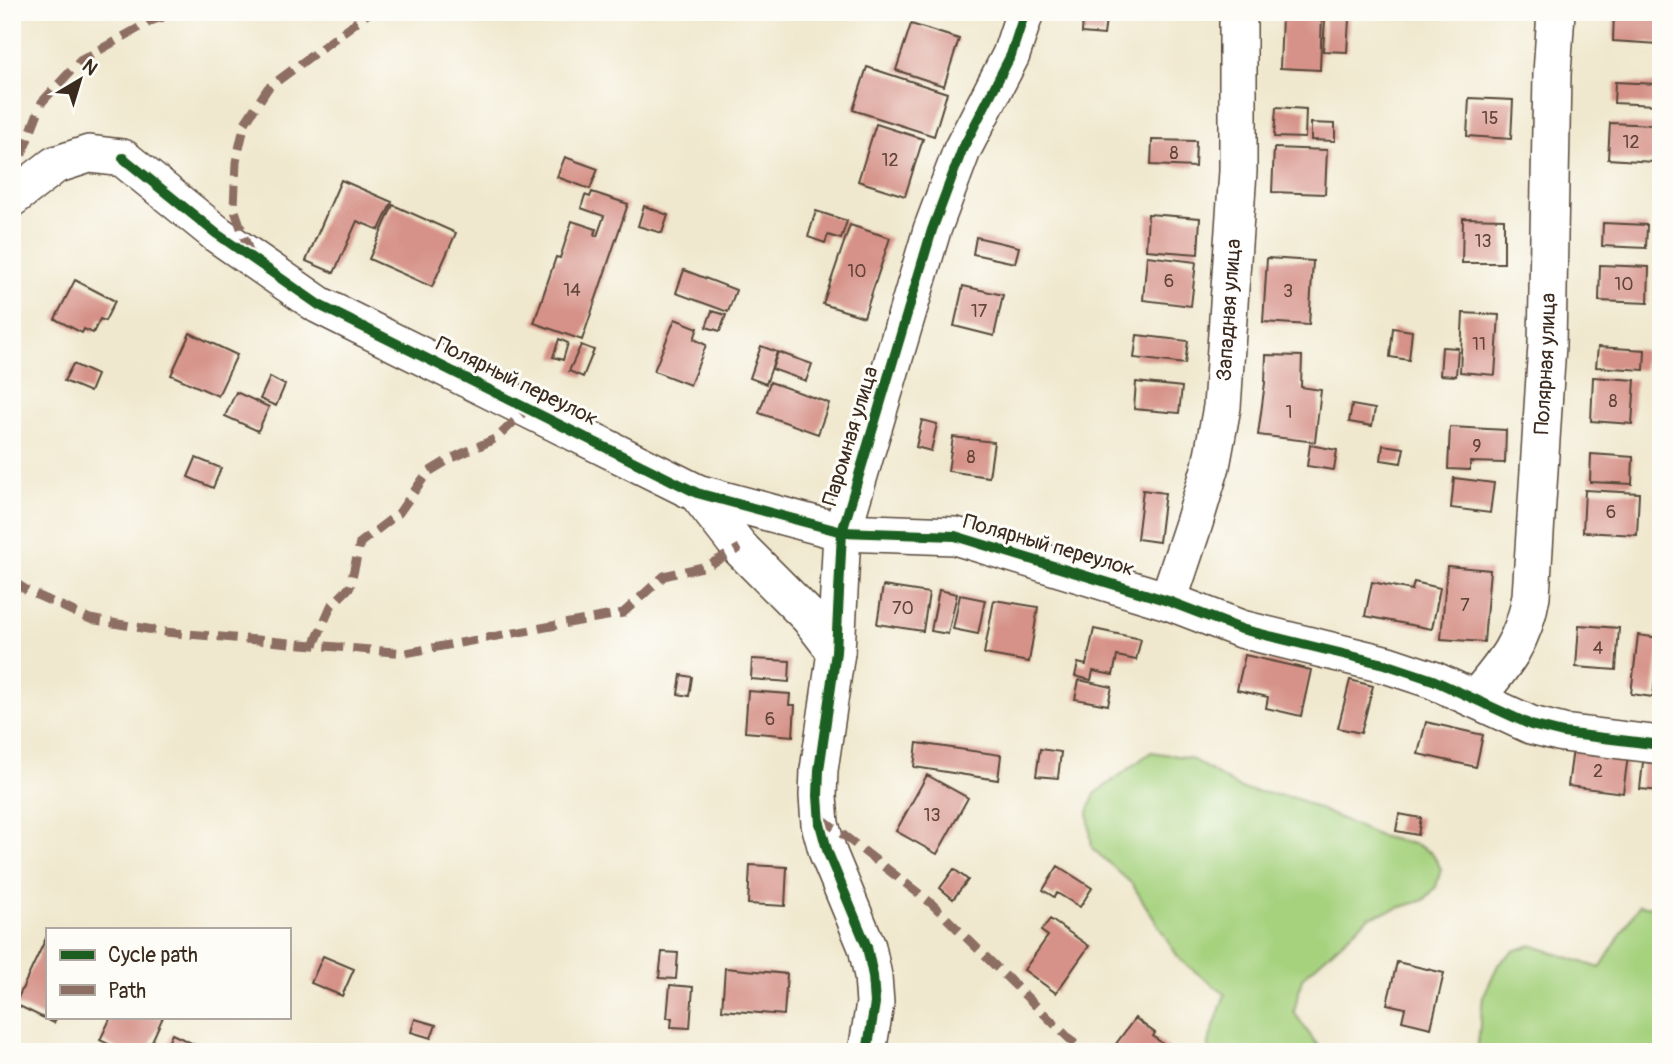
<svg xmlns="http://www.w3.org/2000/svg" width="1673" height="1064" font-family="Pangolin,sans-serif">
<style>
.green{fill:#a6d27e;stroke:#707e4e;stroke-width:2}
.building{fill:#d69288}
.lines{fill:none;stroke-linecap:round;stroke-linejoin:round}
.minor-casing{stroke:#564638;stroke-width:40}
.minor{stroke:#fff;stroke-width:37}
.quiet{stroke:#8d6e63;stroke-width:9;stroke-dasharray:18 9;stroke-linecap:butt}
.cycleway-casing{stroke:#fdfcf7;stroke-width:15}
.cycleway{stroke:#1b5e20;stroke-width:10}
.labels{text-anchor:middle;stroke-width:6;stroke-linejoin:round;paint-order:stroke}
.number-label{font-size:18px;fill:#624438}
.street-label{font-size:21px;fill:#3b2a1e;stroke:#fdfcf7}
</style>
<rect width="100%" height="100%" fill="#fdfcf7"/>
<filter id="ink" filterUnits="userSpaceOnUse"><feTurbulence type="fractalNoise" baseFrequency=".0143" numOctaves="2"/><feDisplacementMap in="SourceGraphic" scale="14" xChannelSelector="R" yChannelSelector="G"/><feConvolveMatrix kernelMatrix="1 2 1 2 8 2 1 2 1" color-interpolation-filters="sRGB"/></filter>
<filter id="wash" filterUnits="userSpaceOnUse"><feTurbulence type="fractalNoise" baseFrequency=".00686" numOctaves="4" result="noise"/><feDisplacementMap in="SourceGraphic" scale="28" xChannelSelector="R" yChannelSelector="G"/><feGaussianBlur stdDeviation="1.57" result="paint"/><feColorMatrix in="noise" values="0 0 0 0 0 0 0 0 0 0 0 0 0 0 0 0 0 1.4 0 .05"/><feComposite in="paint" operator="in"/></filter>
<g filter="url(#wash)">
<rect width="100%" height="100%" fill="#f0e8ce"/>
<path class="green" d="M1151,752L1190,758L1241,789L1295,798L1379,836L1417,845L1432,853L1441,869L1436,887L1424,900L1369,917L1302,978L1294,1012L1315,1042L1325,1052H1208V1044L1225,994L1180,960L1132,884L1092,848L1088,812L1095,794Z
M1639,905L1661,908V1052H1477L1483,997L1499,963L1514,951L1531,945L1600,968Z"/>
<g id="blocks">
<path class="building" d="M1614,12H1661L1659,44L1613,41Z
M1282,15L1322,16L1320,70L1280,68Z
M1083,17L1106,19L1104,35L1082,33Z
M1325,19H1349L1347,52L1323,51Z
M911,24L959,39L944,86L896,70Z
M867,67L947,93L934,136L853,110Z
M1615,82L1657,84L1656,105L1614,103Z
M1469,98L1513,100L1511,139L1467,136Z
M1276,107L1306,109L1305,138L1274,137Z
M1311,123L1335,124V141L1311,140Z
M1610,123L1655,125L1653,162L1608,159Z
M876,124L923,139L905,196L858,181Z
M1152,140L1196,141L1195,167L1151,165Z
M1274,148L1327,150L1325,194L1272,192Z
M565,157L598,169L590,189L557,177Z
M341,180L392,202L379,230L357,221L334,273L306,261Z
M592,192L628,204L582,340L534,323L556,257L560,258L572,221L596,229L594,235L597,236L604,216L581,208L585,195L590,197Z
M393,205L456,233L432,287L369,259Z
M644,206L668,215L662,233L638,226Z
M816,211L847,221L841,239L828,235L825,243L808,237Z
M1148,214L1200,218L1198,254L1146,250Z
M1463,218L1504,219V263H1462Z
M1603,223L1647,225L1646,248L1602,246Z
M850,225L890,238L864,317L823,304Z
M976,237L1019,247L1015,263L973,254Z
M1147,256L1196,262L1191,306L1143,300Z
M1267,258L1313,261L1309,325L1263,322Z
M1600,265L1649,267L1648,303L1599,301Z
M684,270L736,290L728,312L676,293Z
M75,280L115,301L105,321L100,319L93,333L84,329L82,333L55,319Z
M963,286L1003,295L994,336L954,326Z
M712,311L726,315L720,331L706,327Z
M1463,313L1499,315L1495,375L1460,372Z
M675,319L698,328L694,339L706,345L690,385L654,371Z
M1393,328L1412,331L1409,360L1390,357Z
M190,333L237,355L218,396L171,375Z
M1137,335L1188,341L1185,364L1134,358Z
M559,339L568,343L563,360L553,357Z
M581,345L594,350L583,377L569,371Z
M761,346L777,352L766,384L750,378Z
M1442,347L1458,348L1456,376L1440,375Z
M1598,347L1645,350L1644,370L1596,367Z
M778,352L812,364L806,381L772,369Z
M1266,355L1302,356L1301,387L1321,390L1315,442L1258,435L1265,383Z
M73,364L97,375L90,392L64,381Z
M270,377L285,385L276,406L260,399Z
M1593,377L1635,380L1632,424L1591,421Z
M770,382L829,403L818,434L759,413Z
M1136,382L1182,387L1179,413L1134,409Z
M236,392L269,407L258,431L225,416Z
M1352,405L1375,409L1372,426L1349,422Z
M922,420L937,424L931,451L916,447Z
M1450,427L1506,430L1505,463L1470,462V470L1448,469Z
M953,437L994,442L989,477L948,471Z
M1310,445L1337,450L1334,470L1307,466Z
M1383,445L1404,448L1401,463L1381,460Z
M1591,454L1633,457L1632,484L1590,482Z
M196,458L221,468L213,488L188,477Z
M1454,478L1494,483L1490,513L1451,508Z
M1143,490L1165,493L1159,542L1137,539Z
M1585,490L1639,493L1637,535L1583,532Z
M1447,566L1490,570L1484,642L1441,639Z
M1372,582L1412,590L1414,582L1440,588L1432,629L1365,616Z
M883,586L929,593L923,631L877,624Z
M939,590L957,594L948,634L931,631Z
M960,595L985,600L978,634L953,629Z
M994,600L1038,607L1029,662L984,654Z
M1579,625L1619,628L1616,670L1576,667Z
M1094,629L1141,639L1136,660L1117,656L1113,675L1093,671L1091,680L1075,676L1078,663L1086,665Z
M1638,635L1660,638L1653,697L1631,694Z
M1245,655L1311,670L1301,716L1266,708L1268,697L1237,690Z
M752,659L790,661L789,682L751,679Z
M681,675L692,677L689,696L678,694Z
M1079,680L1112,687L1108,705L1075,699Z
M1350,680L1373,686L1361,733L1338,728Z
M748,691L790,694L789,705H795L793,736L745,732Z
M1426,722L1483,735L1476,767L1418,754Z
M917,743L1001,755L998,780L914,767Z
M1040,749L1061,752L1058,778L1036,776Z
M1573,749L1628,756L1623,793L1568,786Z
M1643,762L1661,764V791L1640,789Z
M927,775L968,798L937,854L896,831Z
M1399,814L1421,818L1418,835L1396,831Z
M750,865L787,867L785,906L748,904Z
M1058,866L1092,888L1080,907L1057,893L1054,897L1043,890Z
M954,869L968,880L953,899L940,888Z
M1050,919L1089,946L1056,993L1024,970L1048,936L1041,931Z
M47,936V1017H57L54,1023L15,1004Z
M662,952L678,953L676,979L659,978Z
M323,956L354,969L342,996L311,983Z
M1397,962L1444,973L1431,1028L1402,1021L1405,1008L1387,1004Z
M725,968L787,974L784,1015L722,1010Z
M670,985L693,987L690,1028L671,1027L672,1018H667Z
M111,1017H163L147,1052H125L100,1040Z
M1135,1018L1155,1033L1153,1036L1173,1052H1110Z
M415,1019L436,1025L431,1038L411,1032Z
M172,1034L198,1046L195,1052H164Z"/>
</g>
</g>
<g filter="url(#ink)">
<use href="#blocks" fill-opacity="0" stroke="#564638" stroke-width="2"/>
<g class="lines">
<defs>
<g id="minor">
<path d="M12,198L55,165L89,154L123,158L217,234L319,305L697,493L842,532L955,536L1168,601L1241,629L1388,665L1433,680L1531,725L1563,733L1661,745"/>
<path d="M697,493L740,548L809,617L836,652"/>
<path id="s1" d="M1168,601L1194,523L1211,466L1222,407L1238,171V12"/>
<path id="s2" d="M1475,699C1504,665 1524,641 1531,596L1547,345L1552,74L1556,12"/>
<path d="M867,1052L875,1003L873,976L867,947L828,853L820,824L818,796L819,770L836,652L842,532L932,230L962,150L1011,55L1025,12"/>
</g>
</defs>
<use href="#minor" class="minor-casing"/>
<use href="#minor" class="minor"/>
<path class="quiet" d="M12,180L42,102L80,61L153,20L183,12
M250,254L234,208L236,162L245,123L268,88L370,12
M12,581L28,591L90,619L165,632L405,653L623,613L664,576L707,566L740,548
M314,645L331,606L350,587L360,543L399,513L427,473L450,459L497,438L528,408
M820,817L931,903L1083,1052"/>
<defs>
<path id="cycleway" d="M123,158L217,234L319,305L697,493L842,532L955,536L1168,601L1241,629L1388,665L1433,680L1531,725L1563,733L1661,745
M867,1052L875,1003L873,976L867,947L828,853L820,824L818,796L819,770L836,652L842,532L932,230L962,150L1011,55L1025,12"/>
</defs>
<use href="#cycleway" class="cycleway-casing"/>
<use href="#cycleway" class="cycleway"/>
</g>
</g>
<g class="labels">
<g class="number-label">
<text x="1490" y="124">15</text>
<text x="1631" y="148">12</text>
<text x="1174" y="159">8</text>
<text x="890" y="166">12</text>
<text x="1483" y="247">13</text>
<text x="857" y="277">10</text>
<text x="1169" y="287">6</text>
<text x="1624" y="290">10</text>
<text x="572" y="296">14</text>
<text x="1288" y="297">3</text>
<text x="979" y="317">17</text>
<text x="1479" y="350">11</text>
<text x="1613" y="407">8</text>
<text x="1289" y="418">1</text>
<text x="1477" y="452">9</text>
<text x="971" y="463">8</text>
<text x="1611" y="518">6</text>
<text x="1465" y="611">7</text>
<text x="903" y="614">70</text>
<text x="1598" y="654">4</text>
<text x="770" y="725">6</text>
<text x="1598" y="777">2</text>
<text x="932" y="821">13</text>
</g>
<g class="street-label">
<text dy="7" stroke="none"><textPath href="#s1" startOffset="299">Западная улица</textPath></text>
<text dy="7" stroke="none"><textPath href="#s2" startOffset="352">Полярная улица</textPath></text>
<text transform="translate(517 381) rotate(26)" y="7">Полярный переулок</text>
<text transform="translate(850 436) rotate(-73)" y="7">Паромная улица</text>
<text transform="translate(1049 545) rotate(16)" y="7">Полярный переулок</text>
</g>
</g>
<rect width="1673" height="1064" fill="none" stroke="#fdfcf7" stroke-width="42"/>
<rect x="46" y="928" width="245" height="91" fill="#fdfcf7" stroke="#afa8a0" stroke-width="2"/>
<rect x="60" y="950" width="35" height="10" fill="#1b5e20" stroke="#afa8a0" stroke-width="2"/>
<text x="108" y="962" font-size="21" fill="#3b2a1e">Cycle path</text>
<rect x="60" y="985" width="35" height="10" fill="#8d6e63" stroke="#afa8a0" stroke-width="2"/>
<text x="108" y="998" font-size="21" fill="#3b2a1e">Path</text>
<g transform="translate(80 80) rotate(38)" stroke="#fdfcf7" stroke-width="5" paint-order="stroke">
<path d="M0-5L12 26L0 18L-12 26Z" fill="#3b2a1e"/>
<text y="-10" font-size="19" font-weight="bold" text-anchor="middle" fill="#3b2a1e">N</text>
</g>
</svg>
